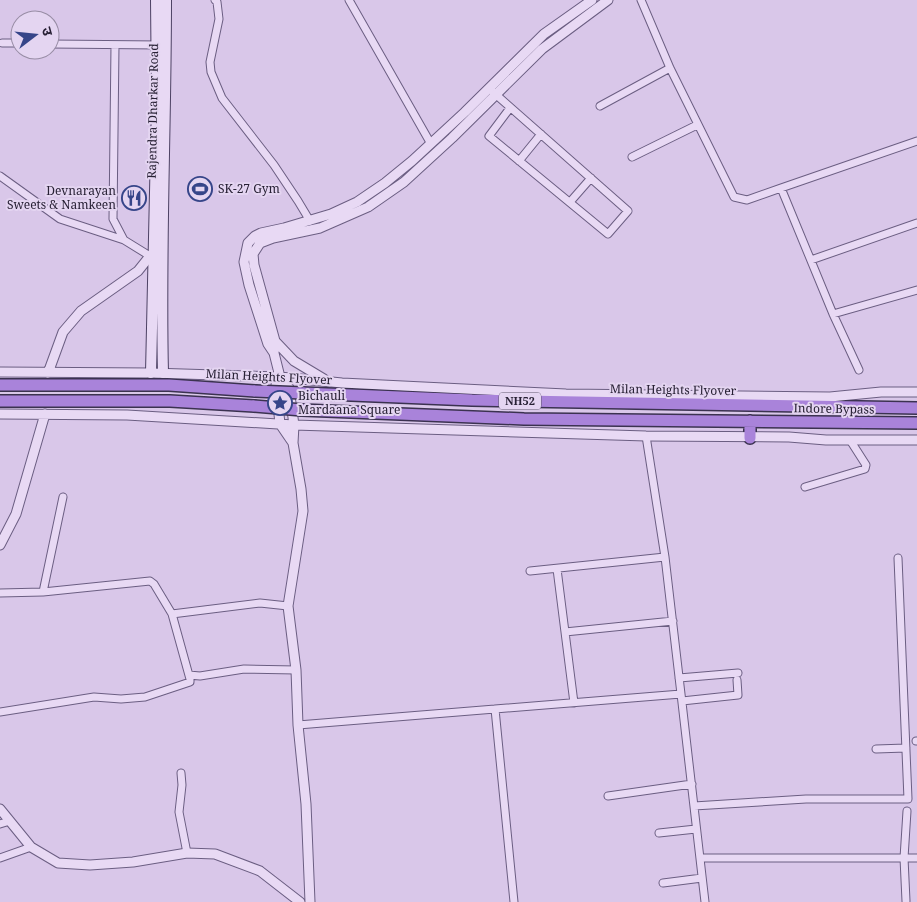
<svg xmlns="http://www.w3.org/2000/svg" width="917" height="902" font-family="'Noto Serif','Noto Sans Devanagari',serif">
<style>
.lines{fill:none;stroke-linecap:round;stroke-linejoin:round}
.minor-casing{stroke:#6b5e82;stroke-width:9}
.tertiary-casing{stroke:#6b5e82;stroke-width:11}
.secondary-casing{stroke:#4d4264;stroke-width:12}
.trunk-casing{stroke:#3b3250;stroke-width:14}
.minor{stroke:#e8d9f4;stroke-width:7}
.tertiary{stroke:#e8d9f4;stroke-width:9}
.secondary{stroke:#e8d9f4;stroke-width:10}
.trunk{stroke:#a983da;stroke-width:11}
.trunk-bridge-casing{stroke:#3b3250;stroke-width:14;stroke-linecap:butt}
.trunk-bridge{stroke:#a983da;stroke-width:11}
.labels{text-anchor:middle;stroke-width:4;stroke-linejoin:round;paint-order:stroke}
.shield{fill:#e4d5f1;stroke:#60566d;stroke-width:1}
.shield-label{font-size:11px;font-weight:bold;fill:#272034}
.street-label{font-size:12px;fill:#272034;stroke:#e4d5f1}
.poi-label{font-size:12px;fill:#272034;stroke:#e4d5f1;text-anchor:start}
</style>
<rect width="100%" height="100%" fill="#d9c7e9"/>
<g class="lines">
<defs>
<path id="minor" d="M215,0L217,2L219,19L210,62L211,72L222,98L274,165L298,201L310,221
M349,0L431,144
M641,0L670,68L734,197L747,200L781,188L833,314L859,370
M2,43H20
M50,44L160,45
M115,45L113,219L124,240
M493,92L628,211L608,234L489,136L510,108
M600,106L670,68
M632,157L697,125
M519,161L541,134
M0,176L60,219L124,240L150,256
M781,188L917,141
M570,202L591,178
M811,260L917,223
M833,314L917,290
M646,436L665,557L681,694
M805,487L865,469L866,465L850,440
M557,569L574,703
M530,571L665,557
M43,592L63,497
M0,593L43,592L150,581L154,584L172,614L190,679V682L145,697L121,699L94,697L0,712
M172,614L260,603L288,606
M565,632L673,621
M189,675L200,676L244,669L296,670
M679,678L738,673
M682,701L738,695L737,680
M298,725L495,709
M916,741H917
M876,749L906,748
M181,773L182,785L179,812L187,853
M608,796L692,784
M694,806L806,799H908L898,558
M0,824L10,821
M659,833L696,829
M0,858L31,847
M700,858H917
M663,883L702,878
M906,901L904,858L907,811
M514,902L495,709L681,694L705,902"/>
<path id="tertiary" d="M275,341L294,361L324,379
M274,353L275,341L254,265L253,254L260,243L273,238L320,228L368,207L404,182L452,138L542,49L608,0
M0,372L151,373L280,377L342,383L566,394L830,397L881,392H917
M48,373L63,332L81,311L138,271L150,256L157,251
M280,377L276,385L280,424L293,443
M0,414L127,415L294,425L646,436L789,437L826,440H917
M0,545L16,514L45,414
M0,809L31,847L58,863L90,865L133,862L187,853L215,854L260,871L300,902
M310,902L306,804L298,725L296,670L288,606L303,511L301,489L293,443L294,425L289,388L280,377L274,353L268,344L249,285L244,262L248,243L255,236L261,233L284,228L331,214L357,202L385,183L412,161L465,112L544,34L592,0"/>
<path id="secondary" d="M151,373L157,102L156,0
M163,373C160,249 166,124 166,0"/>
<path id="trunk" d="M0,385H169L255,391
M303,393L472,400L917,408
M0,401H170L254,406
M302,410L524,419L917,423
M750,438V421"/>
</defs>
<use href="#minor" class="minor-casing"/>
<use href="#tertiary" class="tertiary-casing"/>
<use href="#secondary" class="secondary-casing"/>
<use href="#trunk" class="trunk-casing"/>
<use href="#minor" class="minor"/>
<use href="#tertiary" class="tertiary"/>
<use href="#secondary" class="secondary"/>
<use href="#trunk" class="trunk"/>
<defs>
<path id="trunk-bridge" d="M255,391L303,393
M254,406L302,410"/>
</defs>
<use href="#trunk-bridge" class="trunk-bridge-casing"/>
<use href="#trunk-bridge" class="trunk-bridge"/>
</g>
<defs>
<symbol id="stadium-ring" viewBox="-11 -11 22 22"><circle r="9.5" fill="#e4d5f1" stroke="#364589" stroke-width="1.5"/><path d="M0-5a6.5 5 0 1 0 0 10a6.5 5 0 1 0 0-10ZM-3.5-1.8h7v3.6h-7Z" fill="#364589"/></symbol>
<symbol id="restaurant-ring" viewBox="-11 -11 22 22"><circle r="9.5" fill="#e4d5f1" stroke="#364589" stroke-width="1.5"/><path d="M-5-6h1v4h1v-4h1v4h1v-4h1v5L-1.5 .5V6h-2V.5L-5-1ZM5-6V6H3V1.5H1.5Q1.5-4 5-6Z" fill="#364589"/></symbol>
<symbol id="sight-ring" viewBox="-11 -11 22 22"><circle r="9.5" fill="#e4d5f1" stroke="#364589" stroke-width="1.5"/><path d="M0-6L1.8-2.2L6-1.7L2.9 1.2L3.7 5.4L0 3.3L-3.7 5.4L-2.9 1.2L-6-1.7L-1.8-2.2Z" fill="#364589"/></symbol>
</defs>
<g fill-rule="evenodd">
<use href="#stadium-ring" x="186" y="175" width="28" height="28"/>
<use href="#restaurant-ring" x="120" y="184" width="28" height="28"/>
<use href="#sight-ring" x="266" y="389" width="28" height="28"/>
</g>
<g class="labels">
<rect class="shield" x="499" y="392.5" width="42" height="17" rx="4"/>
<g class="shield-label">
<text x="520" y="405">NH52</text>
</g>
<g class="street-label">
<text transform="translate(153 111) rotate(-89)" y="4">Rajendra Dharkar Road</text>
<text transform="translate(269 377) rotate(3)" y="4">Milan Heights Flyover</text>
<text transform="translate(673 390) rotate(1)" y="4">Milan Heights Flyover</text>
<text transform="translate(834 409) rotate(1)" y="4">Indore Bypass</text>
</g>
<g class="poi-label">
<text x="218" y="193">SK-27 Gym</text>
<text x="116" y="195" text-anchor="end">Devnarayan<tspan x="116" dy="14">Sweets &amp; Namkeen</tspan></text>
<text x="298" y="400">Bichauli<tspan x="298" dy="14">Mardaana Square</tspan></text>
</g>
</g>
<g transform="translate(35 35) rotate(74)"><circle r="24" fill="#e4d5f1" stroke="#988da5"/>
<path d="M0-4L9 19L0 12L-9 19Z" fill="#364589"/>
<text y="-8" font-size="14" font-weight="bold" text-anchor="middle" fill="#272034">उ</text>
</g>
</svg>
